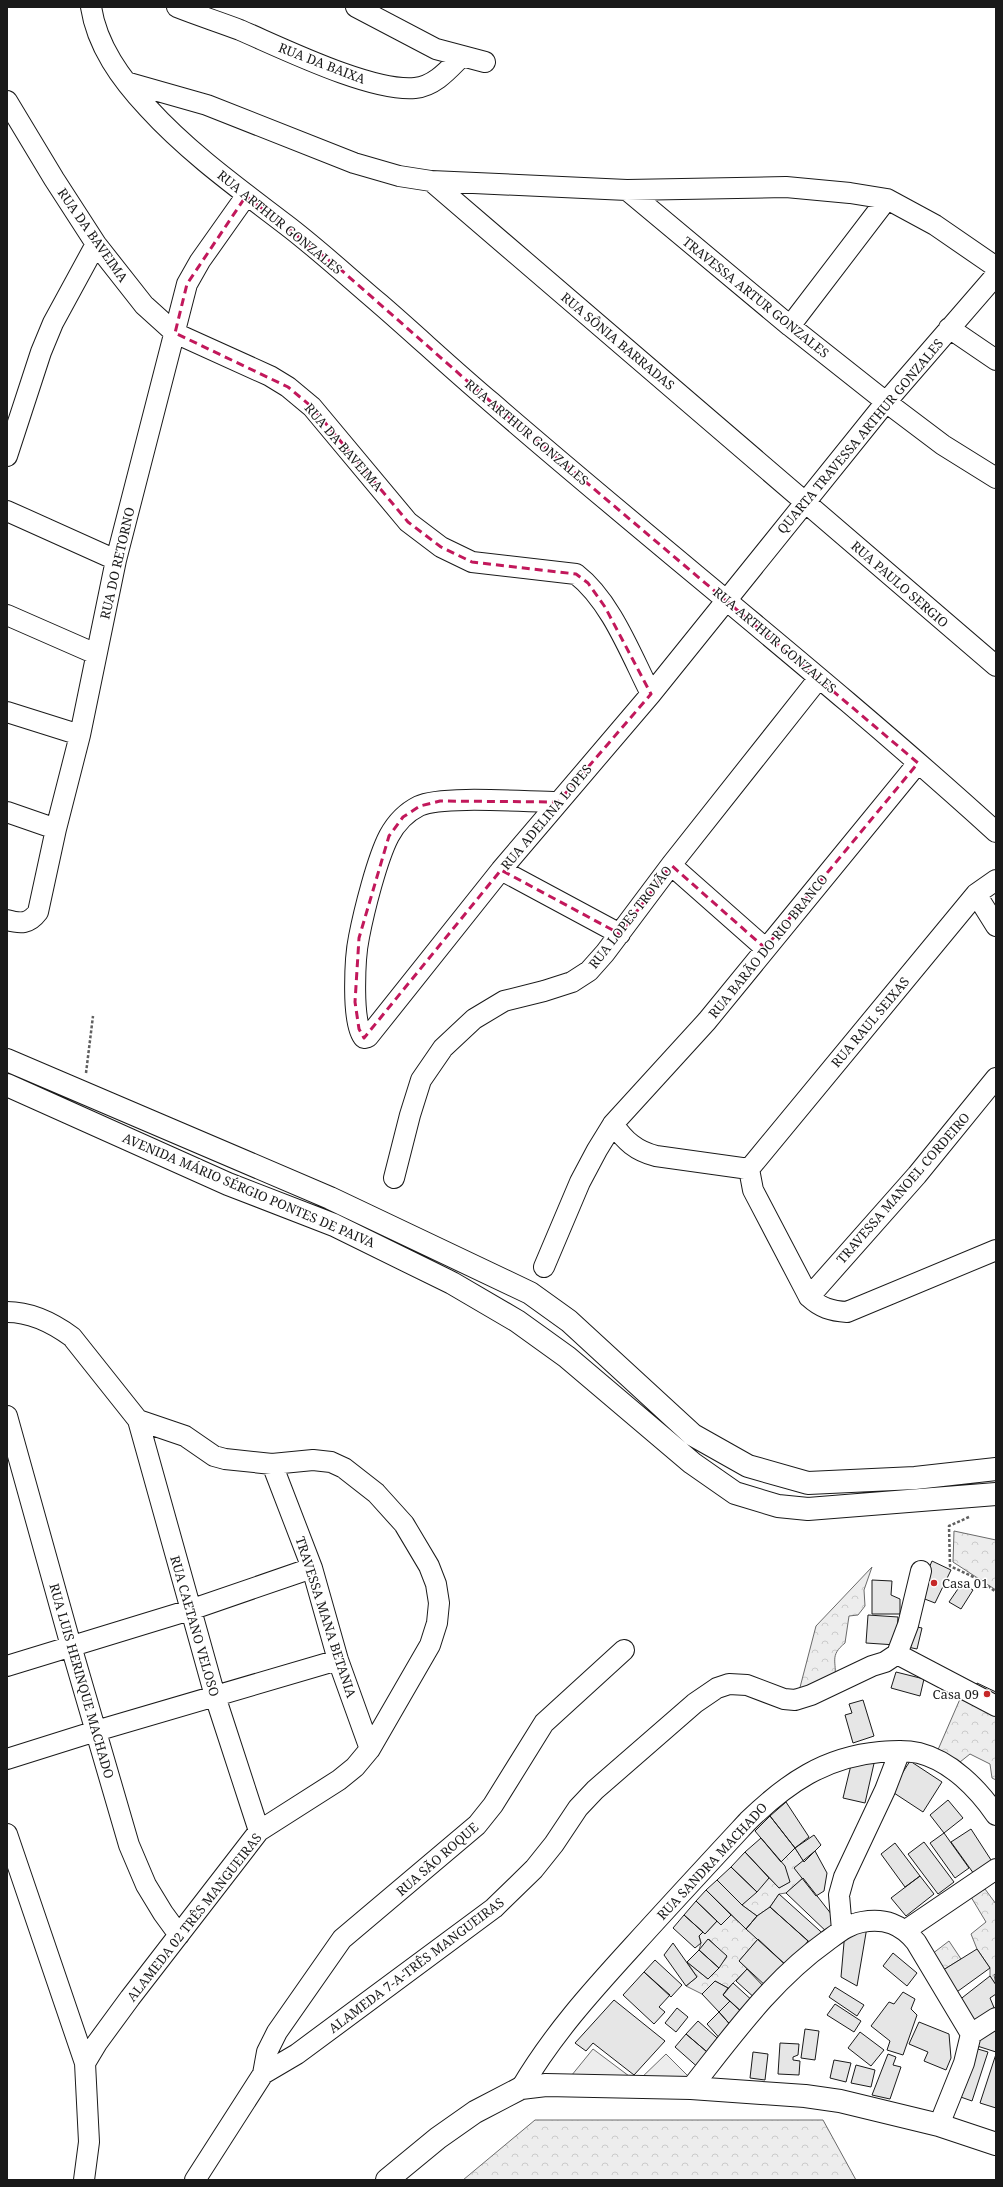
<svg xmlns="http://www.w3.org/2000/svg" width="1003" height="2187" font-family="'Noto Serif',serif">
<style>
.forest{fill:url(#forest-crowns);stroke:#6a6a6a}
.built{fill:#ededed;stroke:#6a6a6a}
.building{fill:#e6e6e6;stroke:#1a1a1a}
.lines{fill:none;stroke-linecap:round;stroke-linejoin:round}
.minor-casing{stroke:#1a1a1a;stroke-width:22}
.major-casing{stroke:#1a1a1a;stroke-width:24}
.path{stroke:#5f5f5f;stroke-width:2.5;stroke-dasharray:3 2;stroke-linecap:butt}
.minor{stroke:#fff;stroke-width:20}
.major{stroke:#fff;stroke-width:22}
.marked{fill:none;stroke:#c2185b;stroke-width:3;stroke-dasharray:8 5;stroke-linejoin:round}
.poi-dot{fill:#c62828;stroke:#fff;stroke-width:1.5}
.labels{text-anchor:middle;stroke-width:3;stroke-linejoin:round;paint-order:stroke}
.street-label{font-size:13px;fill:#1a1a1a;stroke:#fff}
.poi-label{font-size:13px;fill:#1a1a1a;stroke:#fff;text-anchor:start}
</style>
<defs>
<pattern id="forest-crowns" width="20" height="18" patternUnits="userSpaceOnUse"><rect width="20" height="18" fill="#ededed"/><path d="M2 6a3 3 0 1 1 6 0M12 15a3 3 0 1 1 6 0" fill="none" stroke="#cbcbcb"/></pattern>
</defs>
<rect width="100%" height="100%" fill="#fff"/>
<path class="forest" d="M954,1531L996,1540V1590L953,1562Z
M872,1567L864,1590L865,1606L858,1615L849,1616L845,1643C829,1656 837,1661 835,1679L798,1695L816,1626Z
M960,1699L996,1715V1780L992,1778L990,1764L970,1754L960,1762L937,1752Z
M795,1848L804,1862L803,1878L786,1893L779,1894L770,1907L757,1916L742,1905L769,1878L779,1888L789,1882L781,1862Z
M985,1889L996,1904V1973L994,1975L996,1985L990,1976V1968L977,1949L971,1934L986,1922L971,1897Z
M731,1915L758,1939L739,1961L747,1969L728,1988L715,1981L702,1994L686,1986L697,1977L687,1962L708,1979L727,1957L709,1939L699,1950L701,1943L699,1936L703,1932L705,1934L717,1921L721,1925Z
M949,1941L961,1959L940,1972L932,1954Z
M535,2120H823L856,2180H463Z"/>
<path class="built" d="M593,2049L633,2079L567,2081Z
M666,2054L696,2084L638,2081Z"/>
<path class="building" d="M932,1561L951,1570L935,1603L917,1596Z
M872,1580L892,1581L891,1595L900,1599V1614H872Z
M962,1583L973,1590L961,1609L949,1602Z
M868,1615L898,1617L896,1645L866,1643Z
M908,1625L922,1628L917,1649L903,1646Z
M896,1672L924,1679L920,1696L891,1688Z
M977,1683L996,1692V1696L972,1692Z
M863,1700L874,1736L853,1743L845,1715L852,1713L849,1704Z
M875,1759L865,1803L843,1798L851,1765Z
M910,1761L942,1782L923,1812L891,1791Z
M948,1800L963,1818L944,1833L930,1815Z
M786,1802L809,1837L795,1848L770,1816Z
M770,1816L795,1848L781,1862L755,1831Z
M971,1829L993,1863L974,1874L951,1842Z
M944,1833L969,1868L955,1878L930,1843Z
M814,1835L821,1845L804,1862L795,1848Z
M761,1838L785,1866L790,1882L779,1888L745,1852Z
M924,1842L954,1882L938,1894L908,1854Z
M895,1843L920,1876L905,1887L881,1854Z
M815,1851L827,1873L824,1891L816,1896L794,1868Z
M745,1852L769,1878L757,1892L731,1867Z
M731,1867L757,1892L742,1905L717,1880Z
M920,1876L934,1894L906,1916L891,1898Z
M803,1878L832,1915L837,1928L830,1935L786,1893Z
M717,1880L742,1905L757,1916L746,1929L706,1890Z
M706,1890L731,1915L721,1925L696,1901Z
M779,1894L829,1939L815,1947L770,1907Z
M696,1901L717,1921L705,1934L684,1915Z
M770,1907L808,1941L789,1968L746,1929L757,1916Z
M684,1915L703,1932L699,1936L701,1943L695,1948L673,1928Z
M867,1927L857,1986L841,1977L845,1931Z
M708,1939L727,1956L719,1968L699,1950Z
M758,1939L789,1968L768,1988L739,1961Z
M673,1943L697,1977L686,1986L664,1955Z
M977,1949L990,1968L954,1994L940,1972Z
M699,1950L719,1968L708,1979L687,1962Z
M893,1953L917,1973L907,1986L883,1966Z
M655,1960L682,1985L671,1997L644,1972Z
M747,1969L766,1989L757,2000L736,1981Z
M644,1972L670,1995L659,2007L665,2012L654,2024L623,1995Z
M990,1976L996,1985V1994L990,1998L995,2010L972,2027L958,2001Z
M715,1981L728,1988L723,1995L730,2001L719,2012L702,1994Z
M733,1983L755,2003L745,2015L723,1995Z
M835,1987L864,2005L857,2016L829,1997Z
M903,1992L915,1999L911,2009L917,2015L903,2055L887,2050L890,2041L871,2026L889,2002L894,2004Z
M614,2000L665,2041L634,2075L593,2043L586,2051L575,2043Z
M730,2001L745,2015L734,2029L719,2012Z
M835,2004L861,2021L854,2032L827,2015Z
M677,2008L688,2017L676,2032L665,2023Z
M719,2012L734,2029L723,2042L707,2024Z
M698,2021L724,2044L713,2057L686,2034Z
M996,2021V2052L971,2044Z
M919,2022L949,2034L951,2058L946,2070L924,2061L928,2052L909,2044Z
M805,2029L819,2031L815,2060L801,2058Z
M860,2032L884,2050L871,2066L848,2048Z
M686,2034L713,2057L701,2070L675,2047Z
M780,2043L799,2044L798,2055L793,2057V2060L800,2061L799,2075L778,2074Z
M971,2047L988,2052L972,2101L955,2095Z
M753,2052L768,2054L765,2080L750,2078Z
M888,2054L896,2057L893,2065L901,2067L890,2099L872,2095Z
M996,2054V2108L980,2103Z
M834,2060L851,2063L846,2082L830,2078Z
M856,2065L875,2070L871,2087L851,2083Z"/>
<g class="lines">
<defs>
<path id="minor" d="M91,7C97,46 121,79 148,108C188,152 238,188 285,224C318,249 348,277 380,304C417,336 453,370 491,402C658,547 832,683 996,832
M177,7C197,15 219,22 240,30C282,48 371,92 415,88C435,86 449,69 462,56
M356,7L436,49L485,62
M126,82L207,105L354,163L399,176L431,181L627,190L786,187L850,193L887,199L935,225L996,267
M7,101L54,179L96,244L144,305L175,333L270,376L288,387L312,407L408,522L441,547L472,562L576,574C611,601 631,655 651,694
M431,181L996,666
M627,190L790,326L886,402L943,445L996,478
M790,326L887,199
M949,328L996,360
M7,456L41,352L53,323L96,244
M7,511L116,560
M7,615L96,654
M7,712L80,735
M558,802C529,802 441,795 419,806C407,812 396,823 389,836C377,859 364,911 359,937C355,956 351,1025 364,1038L368,1037L501,870L651,694L886,402L996,275
M7,812L56,829
M671,865L765,948
M501,870L620,934
M976,894L996,926
M7,920C21,924 29,924 38,912L56,829L80,735L116,560L187,284L200,261L246,196
M613,1124C625,1141 636,1151 656,1156L749,1169
M749,1169L976,894L996,880
M749,1169L753,1190L809,1297C821,1308 831,1311 847,1312L996,1250
M394,1178L410,1115L421,1080L443,1048L474,1019L504,1001L544,991L572,982L589,971L605,953L671,865L819,678
M544,1267L580,1182L597,1150L613,1124L707,1021L918,763
M809,1297L917,1175L996,1078
M7,1312C31,1312 53,1323 72,1337L138,1420L185,1436L214,1456L225,1459L272,1464L313,1460L331,1462L344,1468L376,1493L404,1524L429,1566L436,1584L439,1603L437,1623L430,1645L370,1749L355,1767L339,1780L259,1831L130,1998L97,2043L85,2063
M7,1416L71,1646L129,1845L146,1885L163,1913L179,1935
M138,1420L215,1696L259,1831
M272,1464L312,1568L338,1660L370,1749
M897,1654L996,1706
M7,1666L190,1610L312,1568
M7,1759L96,1731L338,1660
M7,1834L85,2063L89,2142L84,2180
M842,1930L839,1895L844,1877L885,1790L900,1751
M906,1930L996,1869
M971,2034L996,2018
M263,2074L297,2054L494,1908L534,1869L554,1844L578,1808L595,1790L695,1703L717,1688L729,1684L747,1685L784,1699L795,1700L811,1695L872,1666L885,1662L897,1654L908,1625L921,1571
M521,2088C553,2034 591,1992 633,1946C671,1904 710,1862 748,1821C787,1783 825,1757 880,1752C893,1751 906,1750 919,1753C951,1761 978,1789 996,1815
M691,2088C733,2035 772,1980 827,1941C838,1933 849,1924 862,1922C885,1918 901,1924 916,1942L971,2034L964,2063L939,2125
M195,2180L263,2074L267,2052L277,2032L342,1939L477,1825L493,1805L544,1723L624,1650"/>
<path id="major" d="M7,1060L330,1198L530,1293L569,1321L693,1435L748,1466L808,1483L915,1478L996,1469
M7,1085L228,1184L334,1225L452,1283L517,1321L567,1357L692,1463L735,1493L778,1506L808,1509L996,1494
M387,2180L438,2138L475,2112L521,2088L546,2085L691,2088L805,2096L840,2101L939,2125L996,2144"/>
</defs>
<use href="#minor" class="minor-casing"/>
<use href="#major" class="major-casing"/>
<path class="path" d="M86,1073L93,1016
M969,1517L949,1526L950,1566L980,1580L996,1592"/>
<use href="#minor" class="minor"/>
<use href="#major" class="major"/>
</g>
<path class="marked" d="M246,196L340,269L490,401L918,763L765,948L671,865L620,934L501,870L364,1038L359,1029L355,1002L359,938L389,836L403,817L420,806L440,801L558,802L651,694L605,607L588,583L576,574L472,562L441,547L408,522L312,407L288,387L175,333L187,284Z"/>
<g class="poi-dot">
<circle cx="934" cy="1583" r="4"/>
<circle cx="987" cy="1694" r="4"/>
</g>
<g class="labels">
<g class="street-label">
<text transform="translate(322 63) rotate(21)" y="5">RUA DA BAIXA</text>
<text transform="translate(280 222) rotate(39)" y="5">RUA ARTHUR GONZALES</text>
<text transform="translate(93 235) rotate(55)" y="5">RUA DA BAVEIMA</text>
<text transform="translate(756 297) rotate(39)" y="5">TRAVESSA ARTUR GONZALES</text>
<text transform="translate(618 341) rotate(40)" y="5">RUA SÔNIA BARRADAS</text>
<text transform="translate(527 432) rotate(40)" y="5">RUA ARTHUR GONZALES</text>
<text transform="translate(860 436) rotate(-50)" y="5">QUARTA TRAVESSA ARTHUR GONZALES</text>
<text transform="translate(344 447) rotate(49)" y="5">RUA DA BAVEIMA</text>
<text transform="translate(117 563) rotate(-77)" y="5">RUA DO RETORNO</text>
<text transform="translate(900 584) rotate(41)" y="5">RUA PAULO SERGIO</text>
<text transform="translate(775 640) rotate(40)" y="5">RUA ARTHUR GONZALES</text>
<text transform="translate(546 817) rotate(-50)" y="5">RUA ADELINA LOPES</text>
<text transform="translate(630 917) rotate(-52)" y="5">RUA LOPES TROVÃO</text>
<text transform="translate(768 946) rotate(-51)" y="5">RUA BARÃO DO RIO BRANCO</text>
<text transform="translate(870 1022) rotate(-50)" y="5">RUA RAUL SEIXAS</text>
<text transform="translate(903 1188) rotate(-49)" y="5">TRAVESSA MANOEL CORDEIRO</text>
<text transform="translate(249 1190) rotate(23)" y="5">AVENIDA MÁRIO SÉRGIO PONTES DE PAIVA</text>
<text transform="translate(326 1617) rotate(72)" y="5">TRAVESSA MANA BETANIA</text>
<text transform="translate(195 1626) rotate(74)" y="5">RUA CAETANO VELOSO</text>
<text transform="translate(82 1681) rotate(74)" y="5">RUA LUIS HERINQUE MACHADO</text>
<text transform="translate(437 1859) rotate(-41)" y="5">RUA SÃO ROQUE</text>
<text transform="translate(712 1861) rotate(-47)" y="5">RUA SANDRA MACHADO</text>
<text transform="translate(194 1917) rotate(-52)" y="5">ALAMEDA 02 TRÊS MANGUEIRAS</text>
<text transform="translate(416 1965) rotate(-37)" y="5">ALAMEDA 7-A-TRÊS MANGUEIRAS</text>
</g>
<g class="poi-label">
<text x="942" y="1588">Casa 01</text>
<text x="979" y="1699" text-anchor="end">Casa 09</text>
</g>
</g>
<rect width="1003" height="2187" fill="none" stroke="#1a1a1a" stroke-width="16"/>
</svg>
